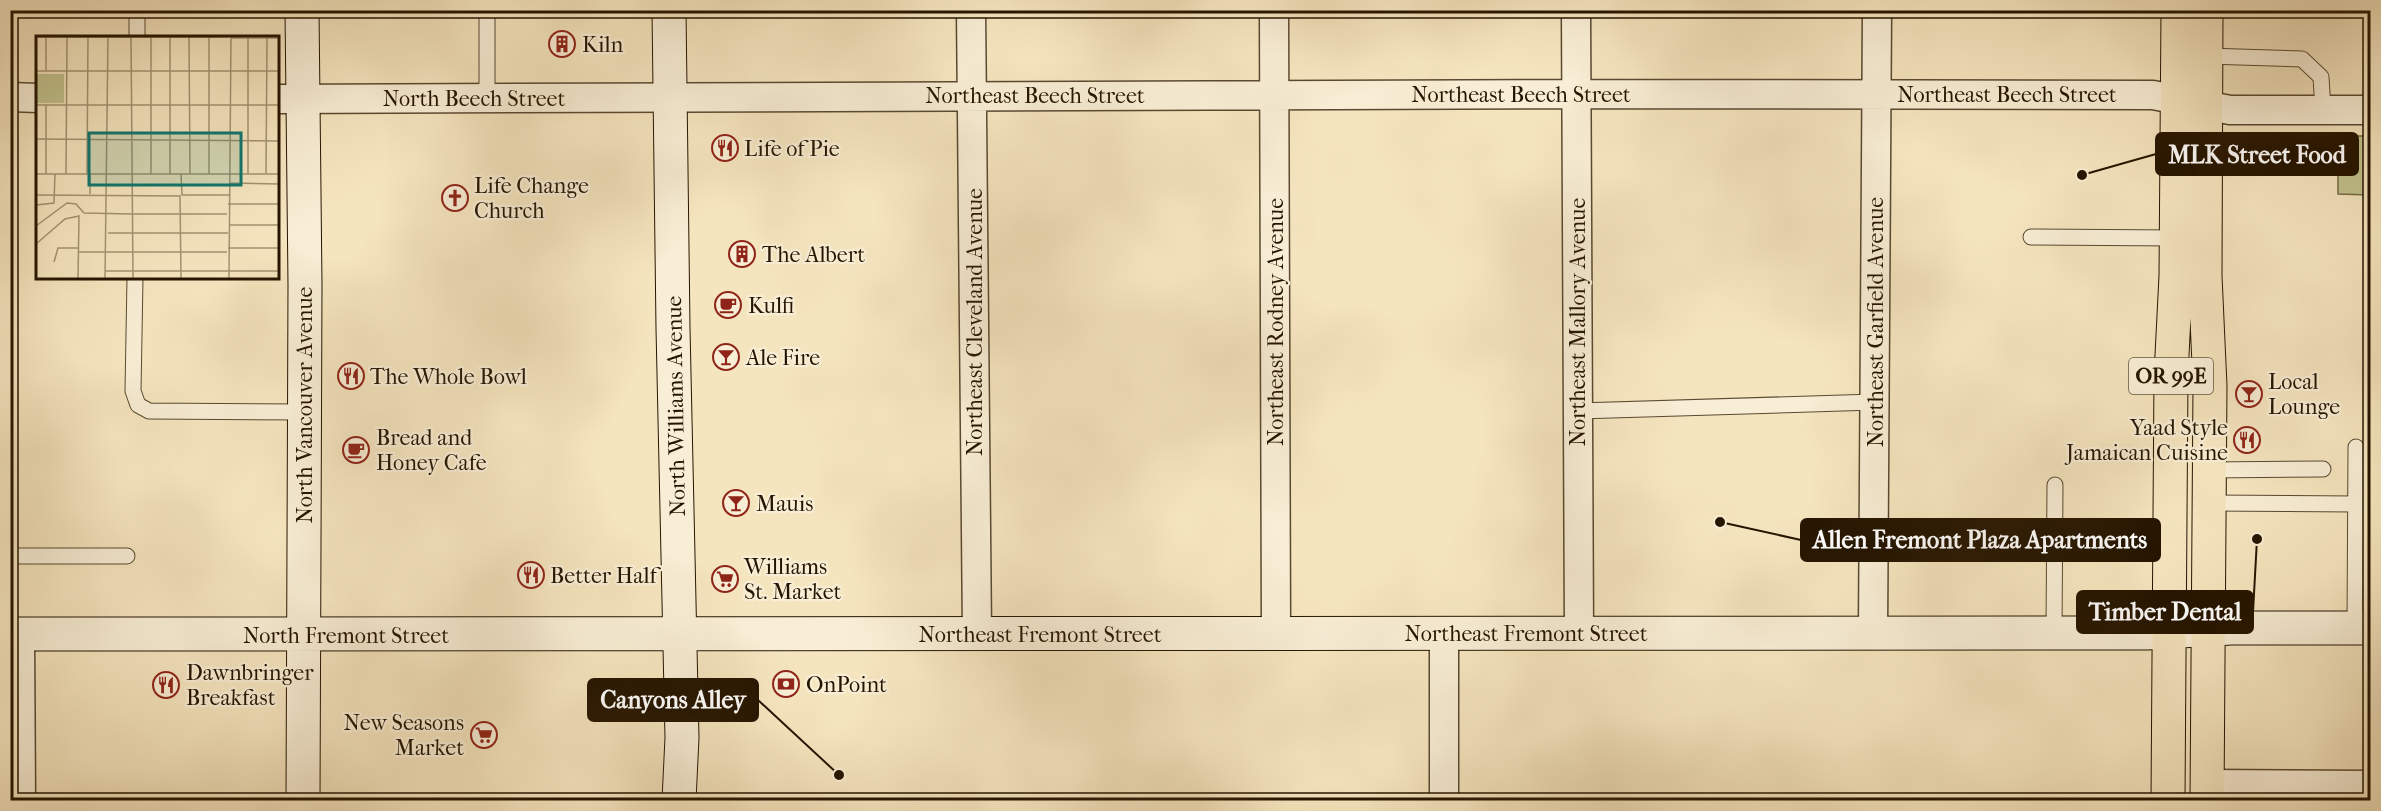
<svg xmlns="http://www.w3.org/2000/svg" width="2381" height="811" font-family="'IM FELL French Canon',serif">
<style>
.green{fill:#c1c38e;stroke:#736c47;stroke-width:1.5}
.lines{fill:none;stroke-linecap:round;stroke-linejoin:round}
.lane-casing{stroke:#594930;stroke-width:17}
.street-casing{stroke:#594930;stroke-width:31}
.secondary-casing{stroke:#251500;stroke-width:35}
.primary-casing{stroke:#251500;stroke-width:35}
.lane{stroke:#f8eed5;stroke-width:15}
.street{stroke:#f8eed5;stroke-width:28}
.secondary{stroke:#f8eed5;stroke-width:33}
.primary{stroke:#f5e5bf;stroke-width:33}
.labels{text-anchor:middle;stroke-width:4.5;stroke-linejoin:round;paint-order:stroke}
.shield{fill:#f8eed5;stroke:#645640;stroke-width:1.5}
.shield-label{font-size:21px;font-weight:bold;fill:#251500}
.poi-label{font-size:22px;fill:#251500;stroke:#f8eed5;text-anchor:start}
.street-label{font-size:22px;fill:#251500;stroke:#f8eed5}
.inset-road{fill:none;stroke:#a29273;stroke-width:1.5}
.view{fill:#0f766e;fill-opacity:0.15;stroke:#0f766e;stroke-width:3}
.inset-edge{fill:none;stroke:#251500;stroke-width:3}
.leader{fill:none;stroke:#251500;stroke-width:2}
.callout-dot{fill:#251500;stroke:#f8eed5;stroke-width:2}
.callout{fill:#251500;stroke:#251500;stroke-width:2}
.callout-label{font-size:24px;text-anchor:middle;font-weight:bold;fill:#fff}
</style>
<rect width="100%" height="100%" fill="#f5e5bf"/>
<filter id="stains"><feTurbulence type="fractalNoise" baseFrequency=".00333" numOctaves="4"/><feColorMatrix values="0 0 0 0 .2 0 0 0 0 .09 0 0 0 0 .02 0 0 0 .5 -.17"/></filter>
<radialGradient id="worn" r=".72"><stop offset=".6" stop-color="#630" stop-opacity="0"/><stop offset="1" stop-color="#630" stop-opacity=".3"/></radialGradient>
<path class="green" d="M2338,136H2370V195L2338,194Z"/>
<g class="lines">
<defs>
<path id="lane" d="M487,10V98
M137,38V10
M2206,56L2302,59L2321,77L2323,110
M2031,237L2177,238
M135,278L133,391L138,405L149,411L304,412
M1578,411L1875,402
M2209,470L2323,469
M2209,503L2356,504
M10,556H127
M2355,628L2356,447
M2054,632L2055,485"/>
<path id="street" d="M971,10L977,634
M1274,10L1276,633
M1576,10L1579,633
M10,97L38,98
M278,99L1576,94L2153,95L2230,110H2370
M1444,633V800
M1873,633L1877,10
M20,634L21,800
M2207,784L2370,785"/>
<path id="secondary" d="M302,10L305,285L303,800
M669,10L673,328L682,738L679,800
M10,634L2147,633L2231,628H2370"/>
<path id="primary" d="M2206,10L2205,276L2210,386L2207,800
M2168,800L2171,375L2176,276L2178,10"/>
</defs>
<use href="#lane" class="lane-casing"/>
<use href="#street" class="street-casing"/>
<use href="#secondary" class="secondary-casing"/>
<use href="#primary" class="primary-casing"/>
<use href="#lane" class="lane"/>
<use href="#street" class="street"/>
<use href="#secondary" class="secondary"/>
<use href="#primary" class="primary"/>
</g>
<defs>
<symbol id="building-ring" viewBox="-11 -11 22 22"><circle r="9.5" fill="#f8eed5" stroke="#8f2418" stroke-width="1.5"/><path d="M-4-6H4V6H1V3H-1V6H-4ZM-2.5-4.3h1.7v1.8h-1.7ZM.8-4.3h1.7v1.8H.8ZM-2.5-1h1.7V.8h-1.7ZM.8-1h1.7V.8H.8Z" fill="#8f2418"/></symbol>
<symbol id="restaurant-ring" viewBox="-11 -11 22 22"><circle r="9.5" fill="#f8eed5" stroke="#8f2418" stroke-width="1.5"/><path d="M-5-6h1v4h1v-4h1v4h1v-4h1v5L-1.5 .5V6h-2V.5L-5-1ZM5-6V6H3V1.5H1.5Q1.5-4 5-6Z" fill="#8f2418"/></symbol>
<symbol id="church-ring" viewBox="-11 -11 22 22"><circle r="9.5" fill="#f8eed5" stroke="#8f2418" stroke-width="1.5"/><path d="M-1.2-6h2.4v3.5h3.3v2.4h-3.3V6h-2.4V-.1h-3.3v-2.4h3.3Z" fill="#8f2418"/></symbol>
<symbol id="cafe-ring" viewBox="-11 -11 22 22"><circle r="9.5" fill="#f8eed5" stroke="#8f2418" stroke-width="1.5"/><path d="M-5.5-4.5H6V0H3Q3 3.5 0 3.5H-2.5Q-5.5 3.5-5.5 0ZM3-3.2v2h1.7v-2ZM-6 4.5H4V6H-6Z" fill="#8f2418"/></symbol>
<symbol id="bar-ring" viewBox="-11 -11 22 22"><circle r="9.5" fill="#f8eed5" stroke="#8f2418" stroke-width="1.5"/><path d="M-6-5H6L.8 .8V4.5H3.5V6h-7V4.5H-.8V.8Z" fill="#8f2418"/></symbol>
<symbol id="supermarket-ring" viewBox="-11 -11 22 22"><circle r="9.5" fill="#f8eed5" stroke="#8f2418" stroke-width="1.5"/><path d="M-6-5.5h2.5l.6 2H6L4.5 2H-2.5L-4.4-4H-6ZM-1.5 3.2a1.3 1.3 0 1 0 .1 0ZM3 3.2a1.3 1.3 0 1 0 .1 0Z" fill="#8f2418"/></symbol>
<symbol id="bank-ring" viewBox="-11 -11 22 22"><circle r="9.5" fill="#f8eed5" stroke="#8f2418" stroke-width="1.5"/><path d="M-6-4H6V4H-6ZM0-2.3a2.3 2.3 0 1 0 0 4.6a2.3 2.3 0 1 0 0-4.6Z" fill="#8f2418"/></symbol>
</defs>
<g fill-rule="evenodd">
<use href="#building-ring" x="547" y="29" width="30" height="30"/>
<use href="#restaurant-ring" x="710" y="133" width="30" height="30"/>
<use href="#church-ring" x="440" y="183" width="30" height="30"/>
<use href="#building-ring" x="727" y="239" width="30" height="30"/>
<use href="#cafe-ring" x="713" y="290" width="30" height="30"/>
<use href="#bar-ring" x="711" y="342" width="30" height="30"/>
<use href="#restaurant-ring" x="336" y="361" width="30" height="30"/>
<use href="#bar-ring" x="2234" y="379" width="30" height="30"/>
<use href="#restaurant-ring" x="2232" y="425" width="30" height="30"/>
<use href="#cafe-ring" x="341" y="435" width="30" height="30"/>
<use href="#bar-ring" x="721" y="488" width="30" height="30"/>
<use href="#restaurant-ring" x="516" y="560" width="30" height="30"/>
<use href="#supermarket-ring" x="710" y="564" width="30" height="30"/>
<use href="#bank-ring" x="771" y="669" width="30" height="30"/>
<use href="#restaurant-ring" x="151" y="670" width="30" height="30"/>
<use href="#supermarket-ring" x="469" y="720" width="30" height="30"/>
</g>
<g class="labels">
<rect class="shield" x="2129" y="358" width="84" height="36" rx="4.5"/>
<g class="shield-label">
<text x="2171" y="383">OR 99E</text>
</g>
<g class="poi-label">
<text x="582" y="52">Kiln</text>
<text x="744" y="156">Life of Pie</text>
<text x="474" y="193">Life Change<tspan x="474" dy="25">Church</tspan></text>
<text x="762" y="262">The Albert</text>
<text x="748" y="313">Kulfi</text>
<text x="746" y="365">Ale Fire</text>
<text x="370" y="384">The Whole Bowl</text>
<text x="2268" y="389">Local<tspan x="2268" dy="25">Lounge</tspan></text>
<text x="2228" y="435" text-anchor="end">Yaad Style<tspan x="2228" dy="25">Jamaican Cuisine</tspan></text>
<text x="376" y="445">Bread and<tspan x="376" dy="25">Honey Cafe</tspan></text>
<text x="756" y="511">Mauis</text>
<text x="744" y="574">Williams<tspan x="744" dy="25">St. Market</tspan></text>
<text x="550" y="583">Better Half</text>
<text x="186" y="680">Dawnbringer<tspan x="186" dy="25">Breakfast</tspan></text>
<text x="806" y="692">OnPoint</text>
<text x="464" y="730" text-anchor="end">New Seasons<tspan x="464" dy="25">Market</tspan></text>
</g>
<g class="street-label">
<text x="1521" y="102">Northeast Beech Street</text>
<text x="2007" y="102">Northeast Beech Street</text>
<text x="1035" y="103">Northeast Beech Street</text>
<text x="474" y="106">North Beech Street</text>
<text transform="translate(974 322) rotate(-90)" y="8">Northeast Cleveland Avenue</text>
<text transform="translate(1275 322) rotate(-90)" y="8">Northeast Rodney Avenue</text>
<text transform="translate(1577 322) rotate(-90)" y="8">Northeast Mallory Avenue</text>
<text transform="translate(1875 322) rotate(-90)" y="8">Northeast Garfield Avenue</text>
<text transform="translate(304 405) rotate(-90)" y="8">North Vancouver Avenue</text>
<text transform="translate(675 406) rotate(-91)" y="8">North Williams Avenue</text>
<text x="1526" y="641">Northeast Fremont Street</text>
<text x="1040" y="642">Northeast Fremont Street</text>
<text x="346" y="643">North Fremont Street</text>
</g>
</g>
<g transform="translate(36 36)">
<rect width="243" height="243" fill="#f5e5bf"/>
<path d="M0,38H28V67H0Z" fill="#c1c38e"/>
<path class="inset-road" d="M95,0L97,243M115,0V138M134,0V138M153,0L154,138M0,1H192M195,2H243M0,35H243M10,35V0M0,69H243M0,103L243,105M0,138H72M10,138V69M30,138L31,0M51,138L52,0M54,138V158M72,138H243M145,138L146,159H193M173,138V0M212,138V0M230,138L231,0M194,147L243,148M0,159L144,160L145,243M192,168H243M0,169L18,167L19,138M48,177L96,178M96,178H191M194,189H243M0,190L31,167L40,168L48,177M72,197H192M0,208L29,183L43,180L42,243M192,212H243M43,216H191M18,226L22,212H43M70,235H243M69,243L72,0M193,243L195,0"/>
<path class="view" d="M53,97H205V149H53Z"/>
<rect width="243" height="243" class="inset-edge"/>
</g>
<path class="leader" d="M2082 175L2156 154M1720 522L1801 540M2257 539L2253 612M839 775L758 700"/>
<g class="callout-dot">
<circle cx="2082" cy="175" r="6"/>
<circle cx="1720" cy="522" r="6"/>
<circle cx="2257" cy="539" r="6"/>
<circle cx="839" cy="775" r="6"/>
</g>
<g class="callout">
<rect x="2156" y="133" width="202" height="42" rx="6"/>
<rect x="1801" y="519" width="359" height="42" rx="6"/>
<rect x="2077" y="591" width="176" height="42" rx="6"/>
<rect x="588" y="679" width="170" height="42" rx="6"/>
</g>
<g class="callout-label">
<text x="2257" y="163">MLK Street Food</text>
<text x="1980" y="548">Allen Fremont Plaza Apartments</text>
<text x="2165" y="620">Timber Dental</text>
<text x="673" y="708">Canyons Alley</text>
</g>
<rect width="2381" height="811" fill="none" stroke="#f5e5bf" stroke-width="36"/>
<rect x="12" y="12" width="2357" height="787" fill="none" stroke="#251500" stroke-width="3"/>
<rect x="18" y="18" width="2345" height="775" fill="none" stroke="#251500" stroke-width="1.5"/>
<rect width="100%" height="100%" filter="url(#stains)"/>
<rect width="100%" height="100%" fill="url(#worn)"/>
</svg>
